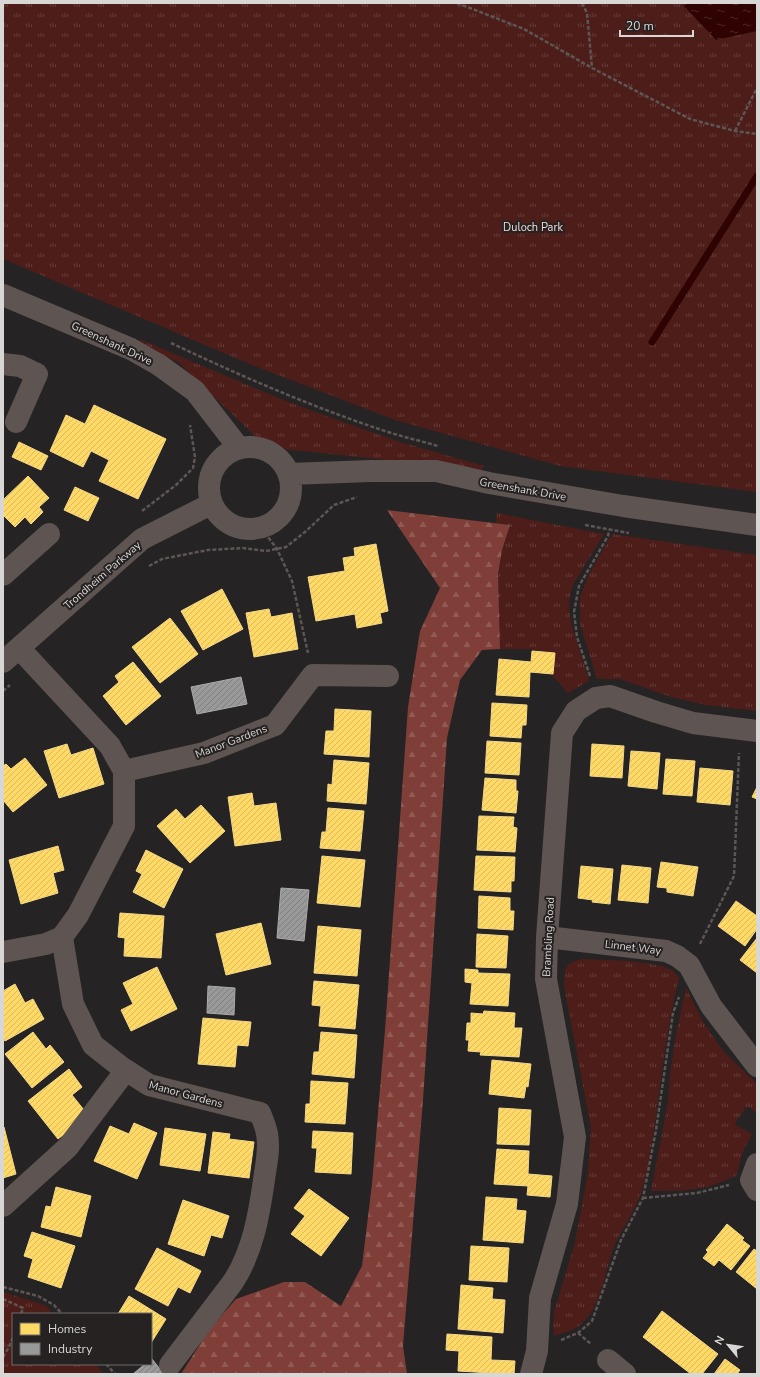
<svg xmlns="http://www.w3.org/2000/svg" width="760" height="1377" font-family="'Nunito Sans',sans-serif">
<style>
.grass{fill:url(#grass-tufts)}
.forest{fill:url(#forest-firs)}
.water{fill:url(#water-ripples)}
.homes{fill:url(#homes-hatch);stroke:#f4d888}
.industry{fill:url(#industry-hatch);stroke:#acabab}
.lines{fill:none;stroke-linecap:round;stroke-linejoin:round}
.stream{stroke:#300303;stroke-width:7}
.path{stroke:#5d5655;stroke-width:2.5;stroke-dasharray:4 2;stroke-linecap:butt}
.minor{stroke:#5e5452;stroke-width:22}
.labels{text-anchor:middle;stroke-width:4;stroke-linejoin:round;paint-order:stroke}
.park-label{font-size:11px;fill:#f0d9d5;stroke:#262222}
.street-label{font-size:11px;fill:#d9d6d6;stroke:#262222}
</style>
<defs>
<pattern id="grass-tufts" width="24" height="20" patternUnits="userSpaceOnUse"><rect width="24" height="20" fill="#4d1d19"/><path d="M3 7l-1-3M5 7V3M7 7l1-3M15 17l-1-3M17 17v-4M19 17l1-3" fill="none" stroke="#663d3a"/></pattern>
<pattern id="forest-firs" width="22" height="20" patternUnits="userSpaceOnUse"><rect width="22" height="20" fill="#7f3f38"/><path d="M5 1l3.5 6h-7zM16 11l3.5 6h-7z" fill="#915a54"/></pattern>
<pattern id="water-ripples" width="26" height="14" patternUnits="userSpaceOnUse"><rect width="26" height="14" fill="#300303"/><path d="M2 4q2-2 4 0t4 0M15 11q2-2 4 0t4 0" fill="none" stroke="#4d2727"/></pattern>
<pattern id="homes-hatch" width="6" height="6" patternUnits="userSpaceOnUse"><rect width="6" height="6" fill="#ffd966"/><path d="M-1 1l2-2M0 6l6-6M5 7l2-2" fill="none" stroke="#d9ba5e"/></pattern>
<pattern id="industry-hatch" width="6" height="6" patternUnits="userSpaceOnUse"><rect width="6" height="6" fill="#999"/><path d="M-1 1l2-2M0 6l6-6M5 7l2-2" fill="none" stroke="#7f7e7e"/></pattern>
</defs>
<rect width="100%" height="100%" fill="#252323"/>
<path class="grass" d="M3,3H757V492L560,466L395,420L252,365L3,259Z
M139,339L276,397L318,413L400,442L484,466L482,470L283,449L258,439L178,362L137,344Z
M497,513L604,534C597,546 589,558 582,570C578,577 572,585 571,592C563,619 584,655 589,681L568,693L551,674L552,653L529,649H500L498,574L502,550L510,525L496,523Z
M612,534L757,555V711L706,705L671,697L620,679H597L580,624V597L589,574Z
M582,959C602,960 657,960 673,971C675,972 677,976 679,978C665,1032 661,1087 652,1142C649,1158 647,1175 642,1190C636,1211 621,1229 613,1249C604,1274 601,1309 579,1326C573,1331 562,1333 554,1336L553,1325L554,1312L574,1246L581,1210L588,1171L591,1128L564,986C565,968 563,964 582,959Z
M686,988L703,1022L724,1052L757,1084V1113L749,1107H746L735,1123L736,1125L752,1134L744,1149L736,1176L708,1187L678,1191H651L668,1102L670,1074L676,1034Z
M3,1292L45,1305L53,1314H13V1364H95L104,1374H3Z"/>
<path class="forest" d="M387,510L510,525L502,550L498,574L500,649L482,650L460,680L447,738L423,1100L403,1346L407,1374H181L209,1330L236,1299L284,1282H305L341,1306L362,1266L372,1184L385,1030L408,707L420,631L440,588Z"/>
<path class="water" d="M681,3H757V31L716,40Z"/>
<path class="homes" d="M94,405L166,439L138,499L99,481L109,460L91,451L83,467L50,451L66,415L85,424Z
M19,442L48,456L41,470L12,457Z
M28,476L49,498L39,507L43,512L31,524L25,517L15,527L3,515V500Z
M75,487L99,498L88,521L64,510Z
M376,544L388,611L380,613L382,623L357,628L355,614L316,621L308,577L345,571L343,558L355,556L354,548Z
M222,589L243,629L203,650L181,611Z
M269,609L271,617L292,613L298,649L254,657L246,613Z
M170,618L198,654L160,683L132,647Z
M532,651L555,653L553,674L530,672L529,697L496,695L499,659L531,662Z
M133,662L161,696L126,725L103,696L119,682L115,676Z
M492,703L527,705L526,725H522L521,738L490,736Z
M335,709L371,711L369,757L324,754L326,731H334Z
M487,741L521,743L519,775L485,773Z
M67,744L71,755L93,748L104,784L59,798L44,751Z
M592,744L624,746L622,778L590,776Z
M631,751L660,753L657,789L628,786Z
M25,758L47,785L13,812L3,800V766L6,764L11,769Z
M666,759L695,761L692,796L663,794Z
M334,760L369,763L366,804L327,801L328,784L332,785Z
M700,768L733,771L730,805L697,802Z
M485,778L516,780V791H518L516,813L482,810Z
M757,787V799L752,797Z
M252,793L254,806L276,803L281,840L235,846L228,797Z
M201,805L225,831L190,863L157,826L176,809L185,819Z
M328,808L364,811L360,851L320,848L322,832H326Z
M479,816L514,817L513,827L517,828L515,852L477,850Z
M58,846L64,870L53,873L58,893L21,904L9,860Z
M146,850L183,869L164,908L133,892L142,874L136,871Z
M322,856L365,860L360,907L317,903Z
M476,856L515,857L514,881H511V892L474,890Z
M661,862L698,867L693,896L667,892V888L657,887Z
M622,865L651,868L648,903L618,900Z
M581,866L613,869L610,904L592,902L593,900L578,898Z
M479,896L510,898V911H514L513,930L478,928Z
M736,901L757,916V929L745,946L718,926Z
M120,913L164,916L161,958L124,956L125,938L118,937Z
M261,923L271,964L226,975L216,934Z
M318,926L361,930L357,976L314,973Z
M477,934L508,936L506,968L476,967Z
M757,938V973L740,960Z
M157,967L177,1009L131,1031L121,1010L133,1004L123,983Z
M465,969L478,970V973L510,974L508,1006L470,1004L472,983L465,982Z
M314,981L359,985L355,1029L319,1026L321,1006L312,1005Z
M15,984L25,1003L33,999L44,1019L5,1041L3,1038V991Z
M484,1011L515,1013L514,1028H522L519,1057L480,1055L481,1052L468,1051L469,1040H466L467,1023H471V1013L483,1014Z
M203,1018L251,1022L248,1046L237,1045L235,1067L198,1064Z
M33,1032L46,1049L50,1045L64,1062L32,1088L5,1054Z
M321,1032L357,1035L354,1078L312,1074L314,1052H319Z
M492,1060L531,1064L528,1087L526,1086L524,1098L489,1094Z
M69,1069L82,1087L72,1095L88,1115L58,1139L28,1101Z
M311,1081L348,1083L345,1124L305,1122L306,1104H310Z
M499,1108L531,1110L529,1145L497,1144Z
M134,1123L157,1133L137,1179L94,1161L110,1126L129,1134Z
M3,1127H4L16,1174L3,1178Z
M165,1128L206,1134L200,1171L160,1165Z
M313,1131L353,1133L351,1174L315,1172L317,1148H312Z
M213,1132L230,1134L229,1139L254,1142L249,1178L208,1173Z
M497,1149L529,1151L528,1174L552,1176L550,1197L527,1195L528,1186L494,1184Z
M56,1187L91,1196L81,1237L41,1227L46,1206L51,1207Z
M309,1189L349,1218L321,1256L291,1234L305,1216L294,1208Z
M486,1197L517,1199L516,1210L526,1211L523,1243L483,1240Z
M183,1200L229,1216L222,1238L211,1235L204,1256L168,1244Z
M727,1224L744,1238L742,1240L750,1246L731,1270L719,1260L714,1266L703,1258L708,1252L706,1250Z
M32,1232L75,1246L61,1288L28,1277L33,1259L24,1256Z
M471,1246L509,1248L507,1282L469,1280Z
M157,1248L201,1271L190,1293L178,1287L168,1306L135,1289Z
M754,1249L757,1251V1289L736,1272Z
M461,1285L493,1288L492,1299L505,1300L503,1333L458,1329Z
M129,1296L166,1319L151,1343V1314H118Z
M662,1311L718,1354L702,1374H691L643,1337Z
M447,1334L492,1337L491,1360L515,1361L514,1374H490L491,1373L458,1371L459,1351L446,1350Z
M725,1359L740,1370L737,1374H714Z"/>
<path class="industry" d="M241,677L247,704L197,714L191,687Z
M281,888L309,890L304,941L277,938Z
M208,986L235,988L234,1015L207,1013Z
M152,1359L164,1374H133L145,1364H151V1360Z"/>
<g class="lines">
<path class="stream" d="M652,342L757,176"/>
<path class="path" d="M457,3L524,29L592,68L690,119L735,131L757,134
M582,3L587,13L592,68
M735,131L757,88
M171,343C241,376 312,407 385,431C403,437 421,441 438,446
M142,511L176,485L193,468L195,457L190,425
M585,525L629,533
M261,528L277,549L292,581L308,653
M149,566L162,559L208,550L243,548L266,551L286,547L305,532L334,505L357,497
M590,676L577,637L574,612L579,586L608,536L609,530
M3,691L10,685
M700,944L734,876L739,753
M643,1198L697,1193L729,1185
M3,1287L38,1296L54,1305L62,1314
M3,1299L23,1308L21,1314
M578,1333L591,1344
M561,1340L578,1333L592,1321L621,1240L643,1198L656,1130L673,1013L679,997
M3,1357L9,1347L13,1337
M106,1364L115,1374"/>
<path class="minor" d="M3,295L131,349L159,365L195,391L239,448
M3,364L20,366L37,374L16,422
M209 488a41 41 0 1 1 82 0a41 41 0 1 1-82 0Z
M289,474L371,471H436L489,483L623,506L757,525
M3,575L49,534
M3,662L142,539L211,504
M124,771L204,753L275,725L313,675L388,676
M62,937L73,1004L93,1045L121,1067L149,1085L260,1113C263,1120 266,1127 267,1134C270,1149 266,1164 264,1180C259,1215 253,1251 233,1282L170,1365
M547,937L666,951L677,956L689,965L711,1006L757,1066
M3,952L46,944L62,937L78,915L124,826V771L110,746L19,648
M757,1164L751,1180L757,1190
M3,1206L68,1147L126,1070
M608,1360L625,1374
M531,1374L537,1351L540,1298L567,1204L575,1137L546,979L547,937L562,733L576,711L596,698L610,696L656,712L693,723L757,731"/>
</g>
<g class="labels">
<g class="park-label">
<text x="533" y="231">Duloch Park</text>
</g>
<g class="street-label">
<text transform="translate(112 343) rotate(25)" y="4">Greenshank Drive</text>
<text transform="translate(523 489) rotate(10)" y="4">Greenshank Drive</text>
<text transform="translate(102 575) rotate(-41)" y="4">Trondheim Parkway</text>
<text transform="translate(231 741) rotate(-21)" y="4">Manor Gardens</text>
<text transform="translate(548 937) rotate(-87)" y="4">Brambling Road</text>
<text transform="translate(633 947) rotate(7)" y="4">Linnet Way</text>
<text transform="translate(186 1094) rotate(15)" y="4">Manor Gardens</text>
</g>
</g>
<rect width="760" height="1377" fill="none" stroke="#d9d6d6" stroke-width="8"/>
<rect x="12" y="1313" width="140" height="52" fill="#262222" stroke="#6e6a6a"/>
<rect x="20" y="1323" width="20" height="12" fill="#ffd966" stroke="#6e6a6a"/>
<text x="48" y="1333" font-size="12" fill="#d9d6d6">Homes</text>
<rect x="20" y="1343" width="20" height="12" fill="#999999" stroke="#6e6a6a"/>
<text x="48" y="1353" font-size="12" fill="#d9d6d6">Industry</text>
<g transform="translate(728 1345) rotate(299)" stroke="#262222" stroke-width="3" paint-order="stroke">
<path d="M0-3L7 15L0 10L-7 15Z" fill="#d9d6d6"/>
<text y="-6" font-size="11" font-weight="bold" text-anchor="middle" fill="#d9d6d6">N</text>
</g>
<path d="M620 30v6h73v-6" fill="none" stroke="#d9d6d6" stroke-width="2"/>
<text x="626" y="30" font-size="12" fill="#d9d6d6" stroke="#262222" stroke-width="3" paint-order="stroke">20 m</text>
</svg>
